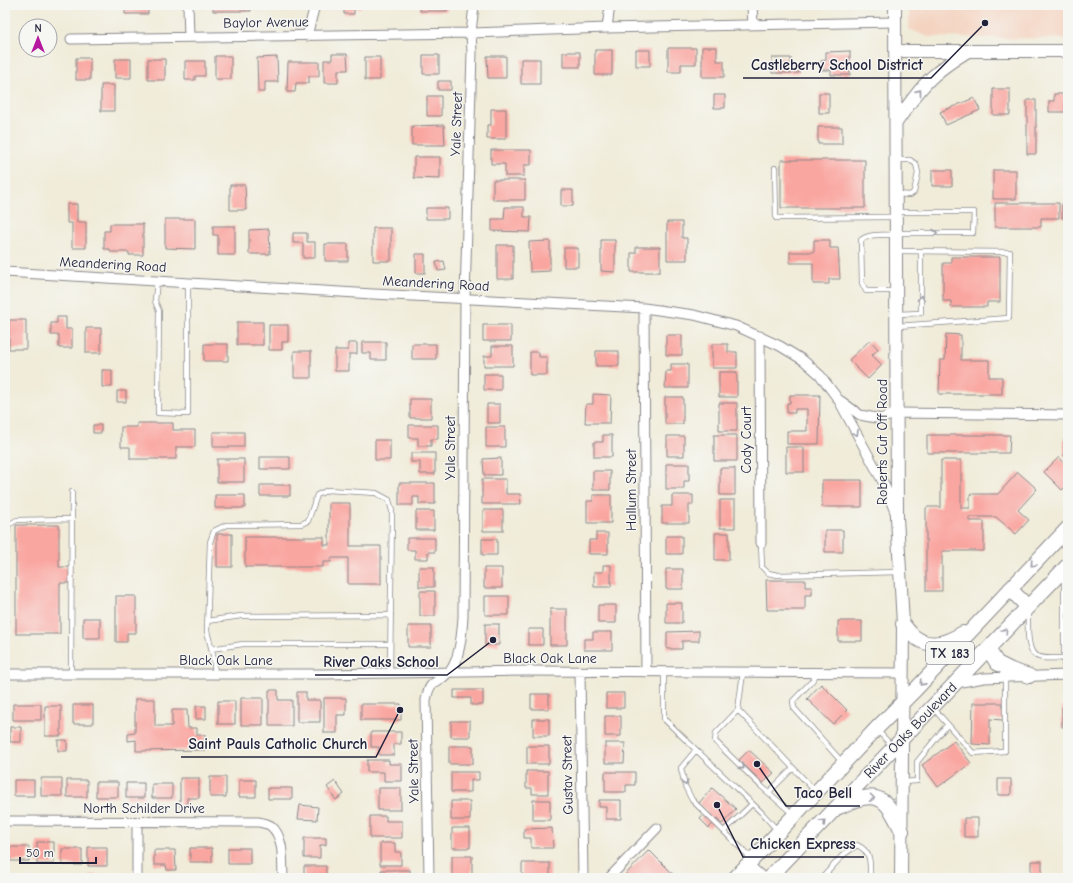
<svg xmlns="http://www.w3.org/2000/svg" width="1073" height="883" font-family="'Comic Neue',sans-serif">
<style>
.built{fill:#f4d3c0}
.building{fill:#faa6a0}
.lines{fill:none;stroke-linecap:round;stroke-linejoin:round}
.lane-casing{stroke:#89878a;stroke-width:6}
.street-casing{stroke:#89878a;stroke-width:11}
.secondary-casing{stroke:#89878a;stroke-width:14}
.primary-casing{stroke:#89878a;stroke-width:16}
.lane{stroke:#fff;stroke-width:4.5}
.street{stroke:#fff;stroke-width:9}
.secondary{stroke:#fff;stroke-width:12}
.primary{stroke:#fff;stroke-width:14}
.oneway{stroke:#9c9ca7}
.labels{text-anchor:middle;stroke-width:3;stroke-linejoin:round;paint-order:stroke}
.shield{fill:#f6f6f2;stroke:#626272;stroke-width:1}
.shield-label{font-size:13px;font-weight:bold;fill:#22223b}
.street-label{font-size:14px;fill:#22223b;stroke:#f6f6f2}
.leader{fill:none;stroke:#22223b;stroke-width:1.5}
.callout-dot{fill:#22223b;stroke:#f6f6f2;stroke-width:1.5}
.callout-label{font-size:15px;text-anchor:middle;font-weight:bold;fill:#22223b;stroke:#f6f6f2;stroke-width:3;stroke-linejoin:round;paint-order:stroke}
</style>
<rect width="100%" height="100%" fill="#f6f6f2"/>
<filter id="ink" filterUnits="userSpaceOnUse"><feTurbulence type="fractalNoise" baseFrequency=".025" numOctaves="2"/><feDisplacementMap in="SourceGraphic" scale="8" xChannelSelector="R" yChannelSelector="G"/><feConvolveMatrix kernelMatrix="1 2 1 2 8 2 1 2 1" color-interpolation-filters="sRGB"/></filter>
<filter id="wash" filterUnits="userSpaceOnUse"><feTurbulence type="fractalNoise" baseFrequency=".012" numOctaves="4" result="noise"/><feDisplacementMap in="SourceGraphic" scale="16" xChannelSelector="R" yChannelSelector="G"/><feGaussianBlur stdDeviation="0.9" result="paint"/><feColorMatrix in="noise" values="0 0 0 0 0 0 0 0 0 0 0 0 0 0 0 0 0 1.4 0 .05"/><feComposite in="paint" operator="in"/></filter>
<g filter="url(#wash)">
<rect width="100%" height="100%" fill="#f0ecd9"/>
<path class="built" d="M909,5H1068V39L928,37L909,29Z"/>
<g id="blocks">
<path class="building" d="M125,5H148V14H125Z
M213,5H251V11H213Z
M344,5H361V8H354V14H344Z
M420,5H447V11H420Z
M702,47H717V61H724V77H702Z
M668,48H696V64H681V72H668Z
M595,50H612V75H595Z
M636,50H650V66H636Z
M850,51V75H831V70H821V61L826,60V52Z
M563,52H580V67H563Z
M332,54H347L348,70H338V83H324V60H332Z
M423,55H439V74H423Z
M215,56H231V79H215Z
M487,56H506V78H488Z
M277,57L278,82H265V92H258L257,58Z
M365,57H380V80H365Z
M76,58H90V80H76Z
M772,58H791V67H799V73H772Z
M115,59H131V78H115Z
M148,59H165V80H148Z
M521,59H540V84H521Z
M185,61H205V76H195V80H185Z
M288,62H319V76H309V83H296L295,92H287Z
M438,81H451V90H438Z
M101,85H114V111H101Z
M993,89H1010V115H993Z
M819,93H829V113H819Z
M1054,94H1065V112H1049V101H1054Z
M714,95H725V108H714Z
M427,96H441V116H427Z
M974,98L980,110L946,125L940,112Z
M1027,100H1036V154H1027Z
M491,109H506V139H487V125H491Z
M444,125L445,145H412V126Z
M818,127H842V144H818Z
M491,150H531V165H524V176H505V164H491Z
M414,157H440V179L414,178Z
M781,160H865V208H781Z
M932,170H952V186H932Z
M993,170H1016V199H993Z
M493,180H525V200H493Z
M230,185H245L246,210H230Z
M561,190H573V206H561Z
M995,203H1059V218H1041V227H995Z
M67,204H77V222H86V248H72V223H67Z
M1062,204H1068V218H1062Z
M505,207H524V217H531L530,232L492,231V219H504Z
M426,208H448V219H426Z
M165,219H195V249L165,248Z
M667,222H682V238H687V260H667Z
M110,224H143V255H129V252H110V249H104V231H110Z
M213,226H235V255H218V235H213Z
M373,228H391V261H373Z
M269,229L270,254H249V230Z
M293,233H307V242H315V258H303V243H293Z
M601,240H615V272L601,271Z
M814,240H830V248H838L840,279H829V284H813V263H790V252H814Z
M550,241V271L530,272L529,242Z
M325,244H348V261H325Z
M497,245H513V279H497Z
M636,247H660V272H631V253H636Z
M564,248H578V267H564Z
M416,254H425V273H416Z
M951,257H1000V302H987V307H951V301H943V263H951Z
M444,261L446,270L438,271L436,262Z
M57,317H66V329H72V348H59V335H51V323H57Z
M9,320H26V349H9Z
M237,322H263V345H237Z
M269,325H288V342H282V350H269Z
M483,325H511V341H483Z
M86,328H101V353H86Z
M946,334L961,335V360H989V377H1002V394H939L940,360H945Z
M666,335H682V355H666Z
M870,340L878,349L872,355L882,365L868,379L849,360Z
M362,342H386V360H371V353H362Z
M348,343H357V354H349V371H335V350H348Z
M204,344H228V361H204Z
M412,344H436V359H412Z
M712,344H728V352H737V368H712Z
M492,346H513V366H484V356H492Z
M294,351H311V378H294Z
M596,351H619V366H596Z
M530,352H539V357H547V375H530Z
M671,364H688V388H665L666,371H671Z
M102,370H112V387H102Z
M719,372H737V397H719Z
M484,374H501V390H484Z
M117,391H126V402H117Z
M593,394L611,395L610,423H585L586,404H593Z
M790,395H820L819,444H787V431H807V409H795V413H787V403H790Z
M665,397H683V424H665Z
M410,399H431V418H410Z
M719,403H737V431H719Z
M487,404H500V423H487Z
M137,423H173V430H195V447H176V459H130V447H121V427H137Z
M93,425H101V433H93Z
M409,425H438V439H431V446H418V438H409Z
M486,427H505V447H486Z
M213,432H244V447H213Z
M603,435H612V457H594V442H603Z
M714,435H737V461H714Z
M927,435H1010L1009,453H927Z
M667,436H684V456H667Z
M1064,439H1068V456H1064Z
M375,440H390V460H375Z
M786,447H804V472H786Z
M411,453H435V474H420V462H411Z
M260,457H290V469H260Z
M1059,457L1068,467V484L1062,490L1044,472Z
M501,458V475H484L483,459Z
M217,459H244V482H217Z
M941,460H961V508H970V494H998L1018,472L1037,489L1018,510L1029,520L1016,534L996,517H969V521H984V551H942V591H926V508L928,507H941Z
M666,464H689V481H684V489H666Z
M720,468H735V495H720Z
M593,471H610V490H593Z
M482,479H506V494H520L521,504H482Z
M822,480H862V507H822Z
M399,483H435V504H419V497H413V505H399Z
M260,485H290V496H260Z
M215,495H245V508H215Z
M593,495H611V523H587V501H593Z
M672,495H693V505H689V523H662V506H672Z
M720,500H735V528H720Z
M329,503H350V546H381V584H348V558H331V562H323V567H245V537H324V545H329Z
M483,510H503V531H483Z
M416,511H434V530H416Z
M16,525H59V567H70V583H60V634H16Z
M825,530H843V552H825Z
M596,533H608V554H589V540H596Z
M715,533H729V560H715Z
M217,534H232V567H217Z
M666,536H682V554H666Z
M407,538H435V552H428V559H415V550H407Z
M482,539H497V555H482Z
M603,565H611V587H594V572H603Z
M419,567H434V587H419Z
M484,568H502V588H484Z
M666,569H683V589H666Z
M766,580H805V587H812V595H805V610H767Z
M420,591H435V616H420Z
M116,596H136V633H127V642H116Z
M485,596H509V615H485Z
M666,603H682V623H666Z
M598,605H616V623H598Z
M550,609H567V645H550Z
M83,618H100V638H83Z
M838,621H862V641H838Z
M485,624H499V645H485Z
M408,626H431V647H408Z
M528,629H543V645H528Z
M699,631V641H682V649H667V632Z
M593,632H612V650H584V639H593Z
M821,684L847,710L833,724L807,699Z
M269,690H278V700H292V726H269Z
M454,690H483V705H471V698H454Z
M297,692H306V700H320V722H297Z
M606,693H624V708H606Z
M531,694H549V709H531Z
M241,698H263V725H241Z
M324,698H346V715H337V733H324Z
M135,699H155V726H172V710H187L188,728H197V735H205V750L136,751V740L128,741V734L135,733Z
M218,701H235V724H218Z
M973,703H1003V720L990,719V745L972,744Z
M13,704H41V720H13Z
M361,704H401V720H361Z
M73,705H93V724H73Z
M45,706H61V736H45Z
M196,706H206V719H196Z
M1062,707H1068V727H1062Z
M605,716H621V736H605Z
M533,719H549V736H533Z
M451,721H470V737H451Z
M10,727H21V742H10Z
M371,732H401V744H394V755H379V747H371Z
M58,740H67V751H58Z
M954,741L971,763L938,787L922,765Z
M605,743H625L624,763H605Z
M449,746H473V764H449Z
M527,746H549V764H527Z
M749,750L774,773L763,783L739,760Z
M367,760H389V764H402V781H384V772H367Z
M526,771H548V794H532V788H526Z
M451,772H479V780H471V792H451Z
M605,772H635V785H626V792H605Z
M210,777H226V797H210Z
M41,778H62V796H41Z
M180,778H199V798H187V806H180Z
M998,779H1011V795H998Z
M14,780H34V796H14Z
M67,780H87V797H67Z
M239,780H256V797H239Z
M335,781L344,794L336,800L327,787Z
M96,782H118V797H96Z
M126,783H144V798H126Z
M152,784H172V798H152Z
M268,788H292V799H268Z
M378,788H401V810H378Z
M712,788L736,809L722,824L717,819L709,828L700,819L707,811L699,803Z
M533,800H550V820H533Z
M599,800H621V819H606V807H599Z
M451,801H470V820H451Z
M300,805L318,807L317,820L298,819Z
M370,816H386V821H402V838H370Z
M964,818H978V837H964Z
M452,828H470V848H452Z
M552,828L553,848H531V838H524V829Z
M304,838H326V845H320V858H304Z
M37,842H54V864H37Z
M380,843H395V852H401V865H380Z
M10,847H29V861H10Z
M88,847H107V866H88Z
M190,848H212V862H190Z
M228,848H250V864H228Z
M62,849H82V865H62Z
M154,850H175L176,870H167L166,865H154Z
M649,850L676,877V878H622Z
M452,856H472V876H452Z
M1031,861H1042V875H1031Z
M522,863H550V877H522Z
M304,866H326V878H304Z
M381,870H410V878H381Z
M90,875H106V878H90Z
M154,876H170V878H154Z"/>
</g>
</g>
<g filter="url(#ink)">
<use href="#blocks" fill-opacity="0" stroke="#89878a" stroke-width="1"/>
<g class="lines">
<defs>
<path id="lane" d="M896,160H910L916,164L918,173L914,192L910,195L896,194
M775,168L776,218L895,217
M896,233H973L974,212H897
M895,235C884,235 869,233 861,240L862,283L866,291H895
M897,251L1010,252L1009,318L897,326
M157,280L155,301L159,311L158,413L188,414V283
M898,314L921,313V252
M761,543L762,567L768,573L778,575L900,572
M1028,612C1028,623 1026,649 1035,655C1042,660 1055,658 1064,658V574
M207,621L241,616L391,615
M211,649L243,644H390
M1064,658L1065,675
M664,672V719L761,812L778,831
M743,673L738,710L815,791
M817,673L812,681L793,701L794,708L842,762
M6,674L5,558L8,525L17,520L72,519
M71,674L72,492
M215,674L213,655L207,631L210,542L214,531L226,525L301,524L308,521L317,495L328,490L376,493L389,500L392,511L390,673
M934,709L973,753L1005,751V677
M738,710L716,733L715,741L761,786L793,814
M877,730L893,747
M696,750L681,768L685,786L692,800L751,858
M903,782L917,781V762L947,725
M769,792L793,768
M724,831L752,804
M822,878L843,855L857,845C872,852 870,863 870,878"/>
<path id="street" d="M188,5L189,37
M752,5L753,25
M607,28L610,5
M307,36L315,5
M71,39L471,33L607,28L894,22
M5,272L373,294L644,308L694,315L736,326L780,346L803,360L820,375L838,399L884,484L895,512
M644,308L646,672
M760,336L761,543
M841,401L860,415L881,419L896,413L1068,415
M580,672L583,878
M5,674H323L527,671L903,673
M956,683L984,678L1068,675
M5,821L259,822C263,823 269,824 271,826C285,838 282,862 283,878
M137,878V822
M429,878L426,700C431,676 435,687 448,673C460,662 462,633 463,617L465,298L472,52L471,33L474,5
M609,878L657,828"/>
<path id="secondary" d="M895,5L897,517L903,624L901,878
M895,51H1068
M896,123C907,107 918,90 932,77C943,67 955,59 968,51"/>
<path id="primary" d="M1010,589L1028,607
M903,624C907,629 911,635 916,638C932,649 948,642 963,633
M988,649L997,663L1011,670L1029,676
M839,807C847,804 855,799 863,798C887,793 893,814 902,831
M746,866L760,878
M735,878L876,729L915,690L1068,528
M769,878L1068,565"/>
</defs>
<use href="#lane" class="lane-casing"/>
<use href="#street" class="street-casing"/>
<use href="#secondary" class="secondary-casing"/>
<use href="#primary" class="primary-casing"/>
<use href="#lane" class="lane"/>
<use href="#street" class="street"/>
<use href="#secondary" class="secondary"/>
<use href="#primary" class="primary"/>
</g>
<defs><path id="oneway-chevron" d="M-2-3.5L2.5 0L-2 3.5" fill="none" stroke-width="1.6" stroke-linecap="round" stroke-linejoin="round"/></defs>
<g class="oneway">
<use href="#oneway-chevron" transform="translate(919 92) rotate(-51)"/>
<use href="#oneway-chevron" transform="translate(935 233)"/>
<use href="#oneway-chevron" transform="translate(921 298) rotate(-91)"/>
<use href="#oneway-chevron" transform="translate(856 433) rotate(61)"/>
<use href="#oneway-chevron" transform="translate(1033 564) rotate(133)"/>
<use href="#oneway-chevron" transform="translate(1005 631) rotate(-46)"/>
<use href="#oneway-chevron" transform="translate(922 683) rotate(132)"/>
<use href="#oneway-chevron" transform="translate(742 767) rotate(44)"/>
<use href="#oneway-chevron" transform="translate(685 783) rotate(74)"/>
<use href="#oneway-chevron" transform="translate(872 798) rotate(7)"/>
<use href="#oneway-chevron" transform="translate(823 822) rotate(-47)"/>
</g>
</g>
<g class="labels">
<rect class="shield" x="926" y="642" width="48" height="22" rx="3"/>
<g class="shield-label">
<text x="950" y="658">TX 183</text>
</g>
<g class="street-label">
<text transform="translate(266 22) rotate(-1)" y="5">Baylor Avenue</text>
<text transform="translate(456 124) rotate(-88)" y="5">Yale Street</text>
<text transform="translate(113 264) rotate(3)" y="5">Meandering Road</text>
<text transform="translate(436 283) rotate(3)" y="5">Meandering Road</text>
<text transform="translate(746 440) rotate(-90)" y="5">Cody Court</text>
<text transform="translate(882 442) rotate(-90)" y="5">Roberts Cut Off Road</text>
<text transform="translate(450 448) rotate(-90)" y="5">Yale Street</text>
<text transform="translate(631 490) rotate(-90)" y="5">Hallum Street</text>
<text x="550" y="663">Black Oak Lane</text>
<text x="226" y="665">Black Oak Lane</text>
<text transform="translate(910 730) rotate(-46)" y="5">River Oaks Boulevard</text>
<text transform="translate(413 771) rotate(-91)" y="5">Yale Street</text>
<text transform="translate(567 775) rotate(-91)" y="5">Gustav Street</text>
<text x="144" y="813">North Schilder Drive</text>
</g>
</g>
<path class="leader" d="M985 23L931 78H743M493 640L447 675H315M400 710L376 757H181M757 764L786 806H860M717 805L743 857H864"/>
<g class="callout-dot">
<circle cx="985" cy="23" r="4"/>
<circle cx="493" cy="640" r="4"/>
<circle cx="400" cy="710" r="4"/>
<circle cx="757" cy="764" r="4"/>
<circle cx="717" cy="805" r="4"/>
</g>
<g class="callout-label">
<text x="837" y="70">Castleberry School District</text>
<text x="381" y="667">River Oaks School</text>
<text x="278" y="749">Saint Pauls Catholic Church</text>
<text x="823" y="798">Taco Bell</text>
<text x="803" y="849">Chicken Express</text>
</g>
<rect width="1073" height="883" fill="none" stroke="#f6f6f2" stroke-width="20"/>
<g transform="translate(38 38)"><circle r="19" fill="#f6f6f2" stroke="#a1a1a9"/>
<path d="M0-3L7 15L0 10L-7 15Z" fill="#b5179e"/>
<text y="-6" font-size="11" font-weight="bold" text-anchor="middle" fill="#22223b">N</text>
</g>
<path d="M20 857v6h76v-6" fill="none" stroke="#22223b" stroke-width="2"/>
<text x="26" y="857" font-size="12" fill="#22223b" stroke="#f6f6f2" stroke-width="3" paint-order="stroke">50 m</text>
</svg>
